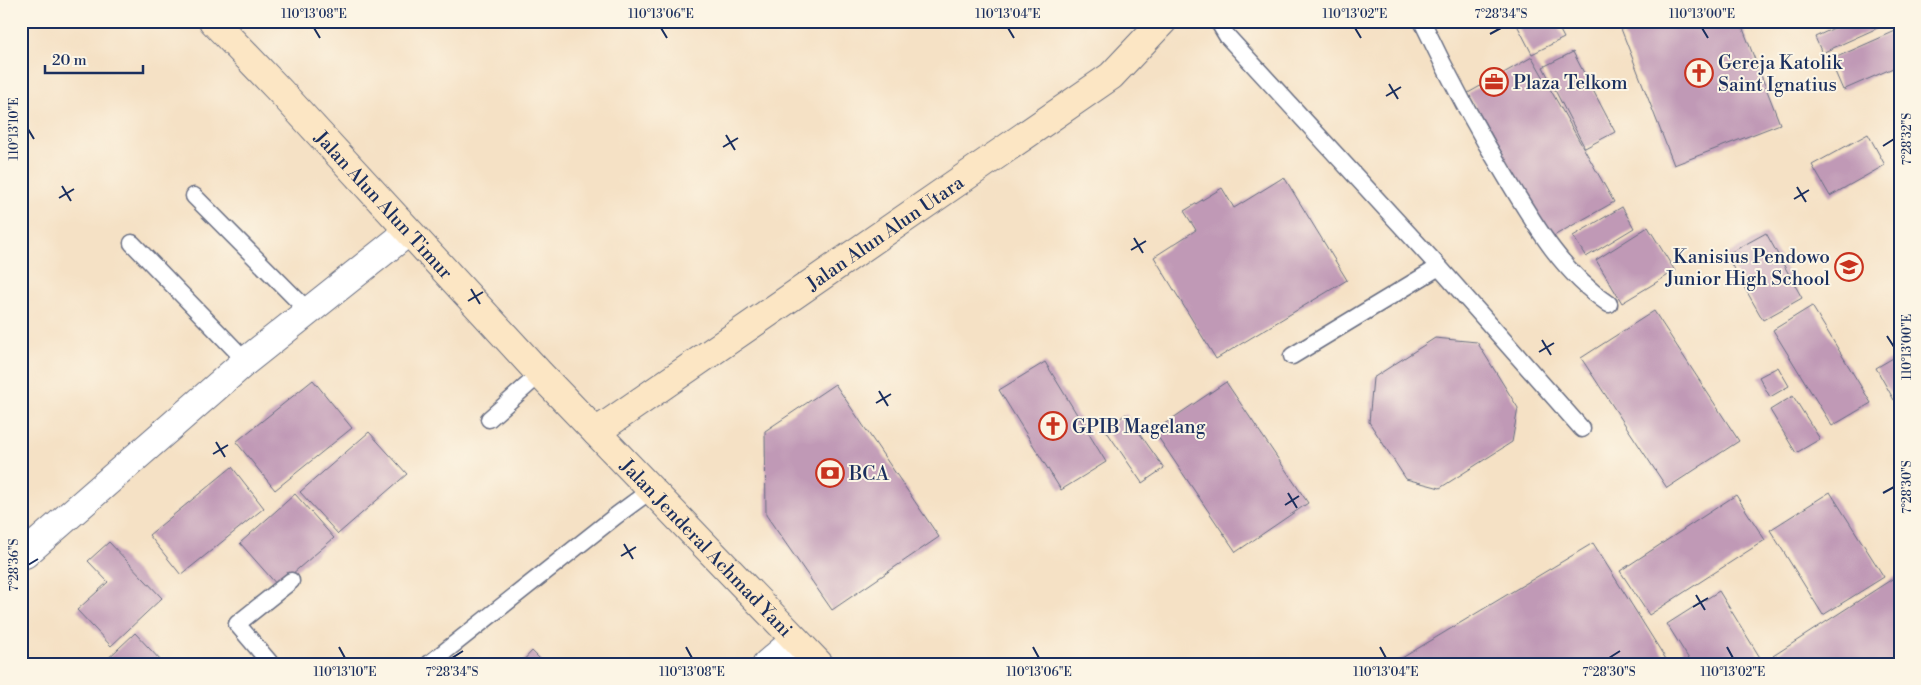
<svg xmlns="http://www.w3.org/2000/svg" width="1921" height="685" font-family="'Libre Bodoni',serif">
<style>
.building{fill:#c099b6}
.lines{fill:none;stroke-linecap:round;stroke-linejoin:round}
.lane-casing{stroke:#676d82;stroke-width:19}
.street-casing{stroke:#676d82;stroke-width:30}
.secondary-casing{stroke:#676d82;stroke-width:30}
.lane{stroke:#fff;stroke-width:16}
.street{stroke:#fff;stroke-width:28}
.secondary{stroke:#fce6c4;stroke-width:28}
.ticks{fill:none;stroke:#1b2f5e;stroke-width:2}
.labels{text-anchor:middle;stroke-width:4;stroke-linejoin:round;paint-order:stroke}
.poi-label{font-size:19px;fill:#1b2f5e;stroke:#fcf5e5;text-anchor:start}
.street-label{font-size:19px;fill:#1b2f5e;stroke:#fcf5e5}
.neatline{fill:none;stroke:#1b2f5e;stroke-width:2}
.ticks-label{font-size:12px;text-anchor:middle;fill:#1b2f5e}
</style>
<rect width="100%" height="100%" fill="#fcf5e5"/>
<filter id="ink" filterUnits="userSpaceOnUse"><feTurbulence type="fractalNoise" baseFrequency=".02" numOctaves="2"/><feDisplacementMap in="SourceGraphic" scale="10" xChannelSelector="R" yChannelSelector="G"/><feConvolveMatrix kernelMatrix="1 2 1 2 8 2 1 2 1" color-interpolation-filters="sRGB"/></filter>
<filter id="wash" filterUnits="userSpaceOnUse"><feTurbulence type="fractalNoise" baseFrequency=".0096" numOctaves="4" result="noise"/><feDisplacementMap in="SourceGraphic" scale="20" xChannelSelector="R" yChannelSelector="G"/><feGaussianBlur stdDeviation="1.12" result="paint"/><feColorMatrix in="noise" values="0 0 0 0 0 0 0 0 0 0 0 0 0 0 0 0 0 1.4 0 .05"/><feComposite in="paint" operator="in"/></filter>
<g filter="url(#wash)">
<rect width="100%" height="100%" fill="#f5e1c5"/>
<g id="blocks">
<path class="building" d="M1515,21H1555L1564,38L1532,54Z
M1618,21H1740L1780,124L1674,165Z
M1849,21H1893L1822,53L1815,37Z
M1900,29V65L1843,90L1830,60Z
M1573,52L1615,132L1585,148L1543,67Z
M1532,57L1614,202L1550,238L1468,93Z
M1868,134L1885,165L1830,196L1812,165Z
M1284,177L1347,280L1216,359L1154,257L1196,230L1184,211L1222,188L1234,208Z
M1622,207L1634,228L1586,257L1573,236Z
M1648,227L1675,271L1622,303L1596,260Z
M1766,233L1802,298L1763,320L1726,255Z
M1812,306L1871,403L1832,426L1773,330Z
M1654,311L1739,441L1667,488L1581,358Z
M1435,338L1477,342L1518,408L1512,442L1440,488L1406,479L1369,422L1373,378Z
M1900,354V396L1894,400L1876,368Z
M1045,362L1106,462L1061,490L999,390Z
M1778,367L1789,386L1770,397L1759,377Z
M313,380L352,428L275,490L236,442Z
M1226,382L1308,503L1236,552L1154,431Z
M835,384L939,537L832,610L766,515L765,431Z
M1793,396L1820,439L1796,453L1770,410Z
M1126,414L1164,468L1142,483L1105,429Z
M369,432L407,474L338,534L300,492Z
M232,467L264,508L181,575L149,535Z
M1830,492L1884,577L1823,615L1770,530Z
M295,494L334,538L278,586L240,543Z
M1736,495L1765,540L1649,615L1620,571Z
M109,542L162,598L111,646L77,610L108,582L88,561Z
M1593,543L1669,664H1392Z
M1900,574V664H1778L1773,656Z
M1719,591L1764,664H1692L1667,624Z
M135,633L162,662L102,664Z
M532,651L545,664H520Z"/>
</g>
</g>
<g filter="url(#ink)">
<use href="#blocks" fill-opacity="0" stroke="#676d82" stroke-width="1"/>
<g class="lines">
<defs>
<path id="lane" d="M1218,21L1227,36L1439,267L1582,429
M1422,21C1448,76 1477,130 1509,182C1536,227 1564,274 1609,304
M194,196L308,311
M132,243L246,361
M1292,356L1439,267
M489,419L540,374
M271,664L237,624L291,581
M429,664L617,515L651,490"/>
<path id="street" d="M25,554L246,361L408,232
M767,664L795,640"/>
<g id="secondary">
<path id="s1" d="M213,21L280,91L540,374L819,664"/>
<path id="s2" d="M596,432L1111,76L1163,21"/>
</g>
</defs>
<use href="#lane" class="lane-casing"/>
<use href="#street" class="street-casing"/>
<use href="#secondary" class="secondary-casing"/>
<use href="#lane" class="lane"/>
<use href="#street" class="street"/>
<use href="#secondary" class="secondary"/>
</g>
</g>
<path class="ticks" d="M314,28L320,38M661,28L667,38M1008,28L1014,38M1355,28L1361,38M1702,28L1708,38M1490,34L1501,28M1389,84L1398,99M1386,96L1401,87M28,129L34,139M726,135L735,150M1883,146L1894,139M723,147L738,138M62,186L71,201M1797,187L1806,202M59,198L74,189M1794,199L1809,190M1134,238L1143,253M1131,250L1146,241M471,289L480,304M468,301L483,292M1887,336L1894,347M1542,340L1551,355M1539,352L1554,343M879,391L888,406M876,403L891,394M216,442L225,457M213,454L228,445M1288,493L1297,508M1883,493L1894,487M1285,505L1299,496M624,544L633,559M621,556L636,547M28,565L38,559M1696,595L1705,610M1693,607L1708,598M339,647L345,658M686,647L692,658M1033,647L1039,658M1380,647L1386,658M1727,647L1733,658M452,658L463,651M1609,658L1620,651"/>
<defs>
<symbol id="church-ring" viewBox="-11 -11 22 22"><circle r="9.5" fill="#fcf5e5" stroke="#c8321e" stroke-width="1.5"/><path d="M-1.2-6h2.4v3.5h3.3v2.4h-3.3V6h-2.4V-.1h-3.3v-2.4h3.3Z" fill="#c8321e"/></symbol>
<symbol id="office-ring" viewBox="-11 -11 22 22"><circle r="9.5" fill="#fcf5e5" stroke="#c8321e" stroke-width="1.5"/><path d="M-6-3h4V-5.5h4V-3h4V5H-6ZM-1-4.5V-3h2v-1.5ZM-6 0V1H6V0Z" fill="#c8321e"/></symbol>
<symbol id="school-ring" viewBox="-11 -11 22 22"><circle r="9.5" fill="#fcf5e5" stroke="#c8321e" stroke-width="1.5"/><path d="M0-5L7-2L0 1L-7-2ZM-4 1L0 2.5L4 1V4Q0 6-4 4Z" fill="#c8321e"/></symbol>
<symbol id="bank-ring" viewBox="-11 -11 22 22"><circle r="9.5" fill="#fcf5e5" stroke="#c8321e" stroke-width="1.5"/><path d="M-6-4H6V4H-6ZM0-2.3a2.3 2.3 0 1 0 0 4.6a2.3 2.3 0 1 0 0-4.6Z" fill="#c8321e"/></symbol>
</defs>
<g fill-rule="evenodd">
<use href="#church-ring" x="1683" y="57" width="32" height="32"/>
<use href="#office-ring" x="1478" y="66" width="32" height="32"/>
<use href="#school-ring" x="1833" y="251" width="32" height="32"/>
<use href="#church-ring" x="1037" y="410" width="32" height="32"/>
<use href="#bank-ring" x="814" y="457" width="32" height="32"/>
</g>
<g class="labels">
<g class="poi-label">
<text x="1718" y="69">Gereja Katolik<tspan x="1718" dy="22">Saint Ignatius</tspan></text>
<text x="1513" y="89">Plaza Telkom</text>
<text x="1830" y="263" text-anchor="end">Kanisius Pendowo<tspan x="1830" dy="22">Junior High School</tspan></text>
<text x="1072" y="433">GPIB Magelang</text>
<text x="849" y="480">BCA</text>
</g>
<g class="street-label">
<text dy="7" stroke="none"><textPath href="#s1" startOffset="251">Jalan Alun Alun Timur</textPath></text>
<text dy="7" stroke="none"><textPath href="#s2" startOffset="351">Jalan Alun Alun Utara</textPath></text>
<text dy="7" stroke="none"><textPath href="#s1" startOffset="722">Jalan Jenderal Achmad Yani</textPath></text>
</g>
</g>
<rect width="1921" height="685" fill="none" stroke="#fcf5e5" stroke-width="55"/>
<path d="M45 65v8h98v-8" fill="none" stroke="#1b2f5e" stroke-width="2.5"/>
<text x="52" y="65" font-size="15" fill="#1b2f5e" stroke="#fcf5e5" stroke-width="4" paint-order="stroke">20 m</text>
<rect x="28" y="28" width="1866" height="630" class="neatline"/>
<g class="ticks-label">
<text x="314" y="18">110°13'08"E</text>
<text x="661" y="18">110°13'06"E</text>
<text x="1008" y="18">110°13'04"E</text>
<text x="1355" y="18">110°13'02"E</text>
<text x="1501" y="18">7°28'34"S</text>
<text x="1702" y="18">110°13'00"E</text>
<text transform="translate(14 129) rotate(-90)" y="4">110°13'10"E</text>
<text transform="translate(1907 139) rotate(-90)" y="4">7°28'32"S</text>
<text transform="translate(1907 347) rotate(-90)" y="4">110°13'00"E</text>
<text transform="translate(1907 487) rotate(-90)" y="4">7°28'30"S</text>
<text transform="translate(14 565) rotate(-90)" y="4">7°28'36"S</text>
<text x="345" y="676">110°13'10"E</text>
<text x="452" y="676">7°28'34"S</text>
<text x="692" y="676">110°13'08"E</text>
<text x="1039" y="676">110°13'06"E</text>
<text x="1386" y="676">110°13'04"E</text>
<text x="1609" y="676">7°28'30"S</text>
<text x="1733" y="676">110°13'02"E</text>
</g>
</svg>
